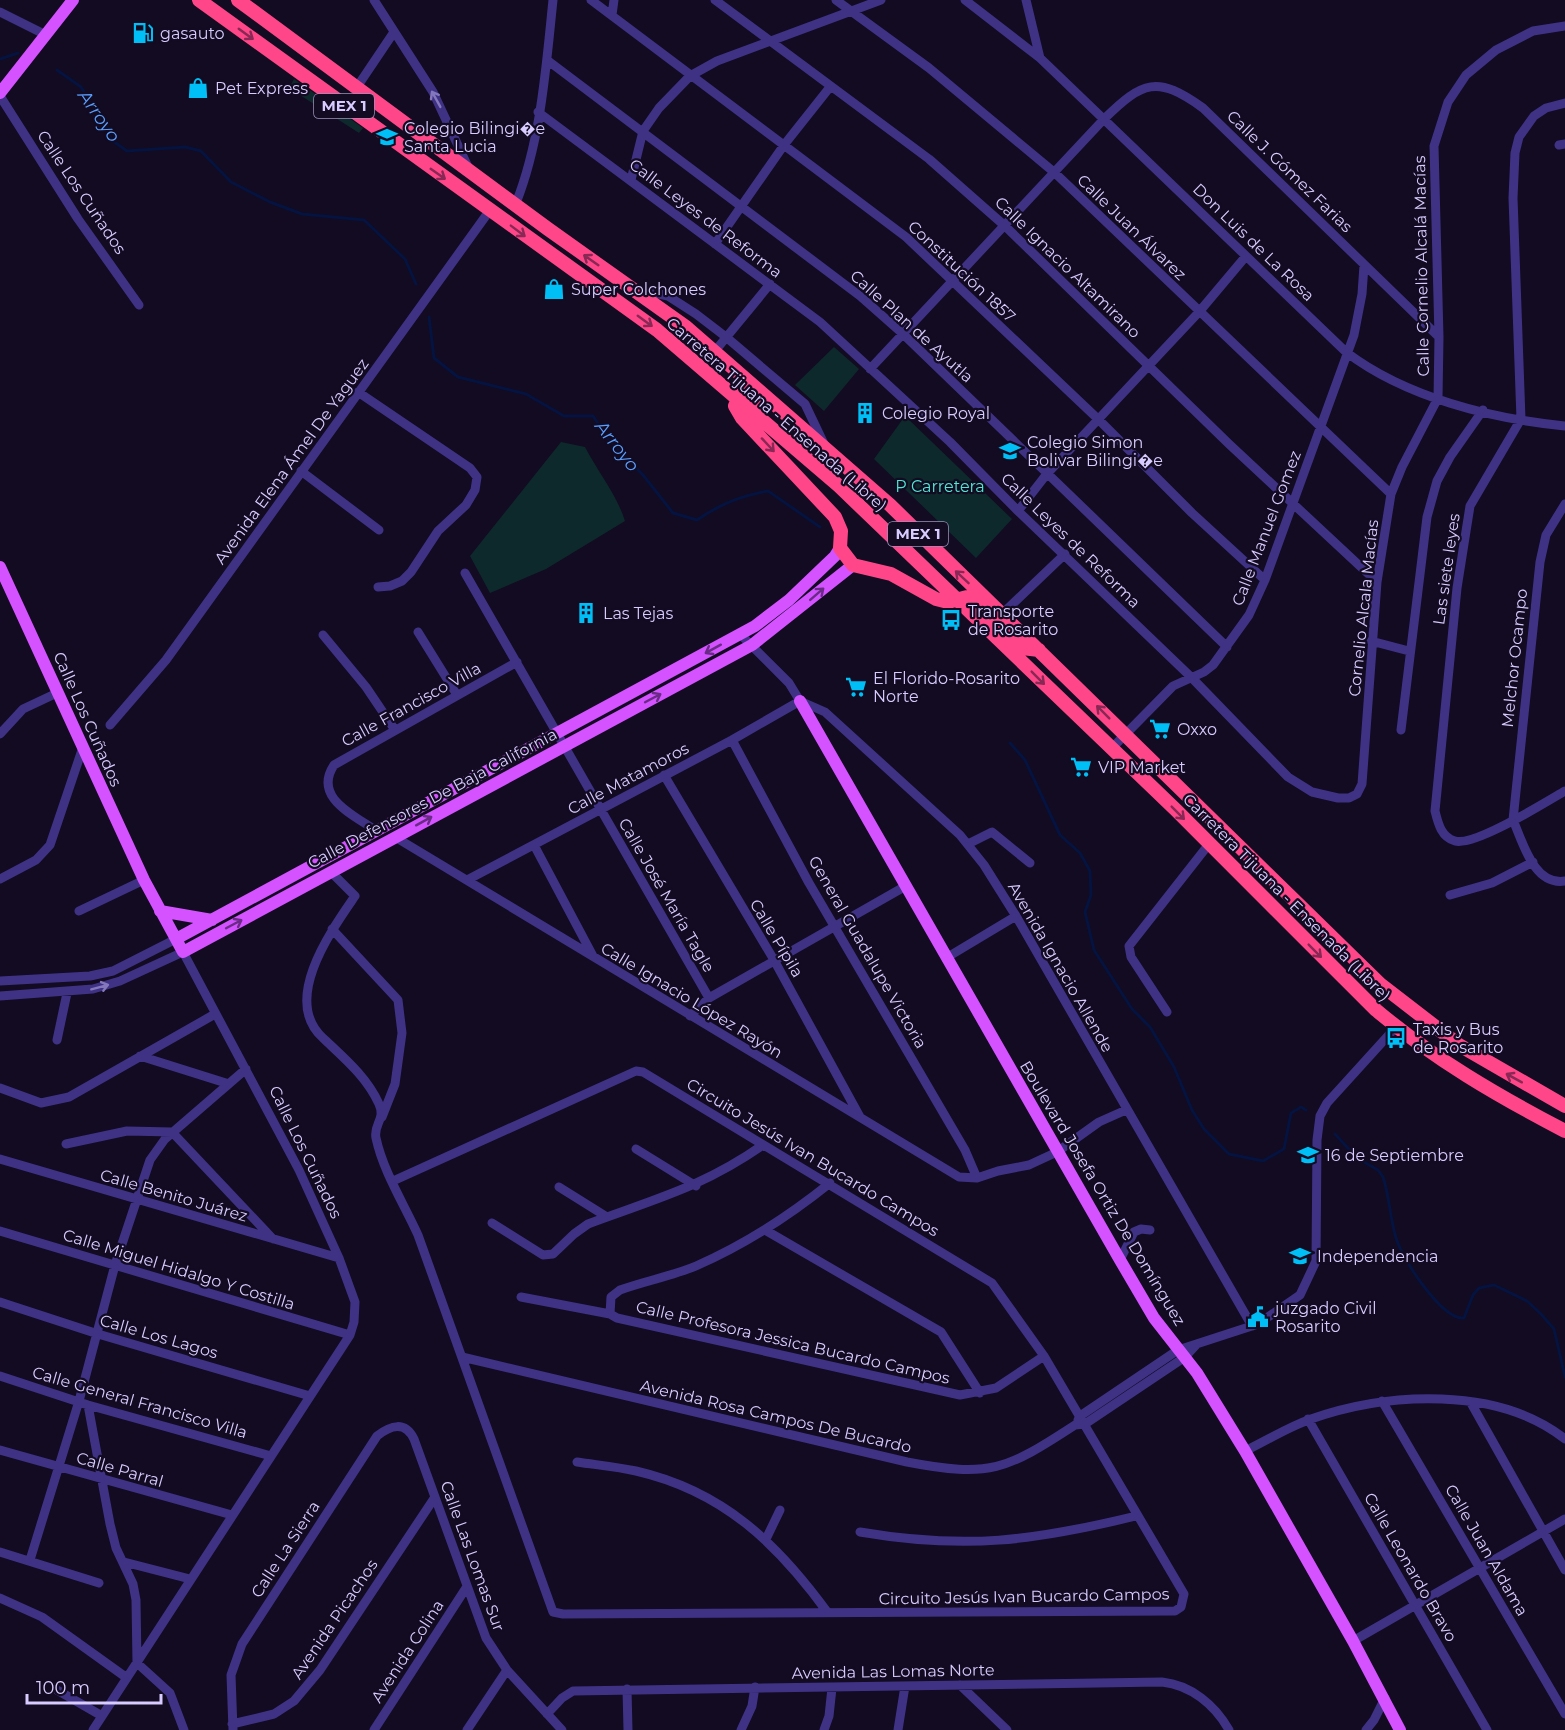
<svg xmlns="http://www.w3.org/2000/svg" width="1565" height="1730" font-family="Montserrat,sans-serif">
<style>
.green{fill:#0e292c}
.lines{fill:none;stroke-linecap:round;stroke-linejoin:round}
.stream{stroke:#051340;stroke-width:3}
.minor{stroke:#3f3285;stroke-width:9}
.major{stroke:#d452ff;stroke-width:12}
.highway{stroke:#ff4688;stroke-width:14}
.oneway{stroke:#882854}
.oneway2{stroke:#8477bc}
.oneway3{stroke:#692b85}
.labels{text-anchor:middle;stroke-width:4.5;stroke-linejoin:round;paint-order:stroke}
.shield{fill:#120b21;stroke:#9d91bc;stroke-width:1.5}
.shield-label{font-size:15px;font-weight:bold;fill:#d8cbff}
.poi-label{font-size:16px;fill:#d8cbff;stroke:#120b21;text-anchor:start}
.street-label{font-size:16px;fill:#d8cbff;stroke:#120b21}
.park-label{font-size:16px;fill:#4ee9d5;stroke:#120b21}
.water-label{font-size:18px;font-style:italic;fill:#599eff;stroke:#120b21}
</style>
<rect width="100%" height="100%" fill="#120b21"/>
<path class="green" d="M294,79L363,128L359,133L289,88Z
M834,347L859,369L824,411L795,385Z
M905,416L1012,519L976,558L874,459Z
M561,442L585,447C598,472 617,495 625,521L546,569L490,593L470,556Z"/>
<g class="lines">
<path class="stream" d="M0,59L18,53
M57,70L81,87L113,141L127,151L185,147L201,151L231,182L270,202L302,214L364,220L405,259L416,284
M429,317L434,358L458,377L526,394L564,416H593L609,440L643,475L673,513L697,520C720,504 741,496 768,491L820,527
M1010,743L1025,760L1060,835L1080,853L1090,871L1091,895L1085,912L1094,950L1132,1009L1150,1027L1174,1067L1192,1110L1204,1129L1229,1154L1263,1161L1284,1149L1291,1113L1301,1107L1306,1110
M1335,1134L1357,1158L1378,1170L1383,1177C1390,1198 1390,1221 1397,1241C1404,1261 1442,1320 1464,1318L1473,1295L1479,1288L1494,1285L1527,1301L1541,1314L1554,1329L1565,1377"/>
<path class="minor" d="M374,0L433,92L469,169
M591,0L906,237L1099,420L1192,513L1265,580
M715,0L929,159L1005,226L1229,444L1377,582
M836,0L929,68L1055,173L1391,494
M965,0L1040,58L1346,352C1405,397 1492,419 1565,426
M1026,0L1040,58
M0,12L46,35
M612,15L614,0
M547,60L860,296L903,334L1227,647
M357,87L394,32
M0,96L78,219L139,305
M1565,103L1546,108L1534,116L1519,137L1515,153L1513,198L1521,419L1470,506L1457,588L1435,811C1438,823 1441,837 1455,841C1474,847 1546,802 1565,791
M538,112L820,322L950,442L1018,511L1191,677L1288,777L1312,792L1338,798H1349L1357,794L1362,784L1377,582L1391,494L1402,467L1438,398L1439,337L1434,146L1448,102L1466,75L1496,50L1533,31L1565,26
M1559,145L1565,144
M631,180L643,131L659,108L690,76L717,61L881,0
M516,203C541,140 546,67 553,0
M715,244L784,145L830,87
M637,289L668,296L696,314L726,337L805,404L825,446
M715,351L770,284
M870,369L1104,119C1143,81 1157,75 1203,108L1439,337
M358,392L470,468L477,477L475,490L466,505L438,531L411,572L402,581L390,586L378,587
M301,471L379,530
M1565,504L1546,535L1540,562L1513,820C1523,843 1534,886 1565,881
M1018,511L1046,475L1199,312L1246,256
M465,573L709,998
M1002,614L1065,554
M418,632L457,695
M740,634L789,683L800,701L825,712L960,835L984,865L1016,916L1252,1326
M323,635L366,687L395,730
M1371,641L1409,651
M110,725L166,660L490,210
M1401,730L1427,517L1437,481L1450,457L1483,410
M0,734L23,709L57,693
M732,740L809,883L965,1150L977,1178
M1112,748L1173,686L1204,672L1213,665L1249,615L1265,580L1354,335L1362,294L1364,265
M664,775L774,960L860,1117
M375,830C352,814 313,797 334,765L517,662
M395,837L959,1177L977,1178L998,1171L1029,1165L1057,1152L1099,1122L1126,1110
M968,844L992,832L1030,863
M534,845L593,956
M331,872L355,896C331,931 281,1000 323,1038C344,1058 367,1077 379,1104C386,1120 373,1124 376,1138C383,1171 404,1204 418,1235L553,1612L563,1614L1175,1611L1181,1607L1184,1594L1044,1356L992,1283L643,1072L636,1071L393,1181
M0,879L36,860L50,845L83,747
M469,879L732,740L800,701
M1450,895L1492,883L1533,862
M79,911L144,880
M332,929L398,1000L402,1033L395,1084L382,1117
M946,958L1016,916
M0,981L90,976L113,971L176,939
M0,996L93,989L120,981L183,952L299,1170L339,1258L355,1302L354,1322L350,1335L93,1730
M1167,1012L1131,957L1129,946L1209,844
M690,1016L709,998L904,887
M57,1040L67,993
M140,1056L229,1084
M0,1088L41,1103L69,1097L215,1014
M66,1144L127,1131L172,1132L273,1239
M636,1149L696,1186
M0,1159L339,1258
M830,1183C789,1216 744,1245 696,1266C672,1276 645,1281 620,1290L611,1297L610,1314L617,1318L960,1395L996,1388L1044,1356
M559,1187L607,1217
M492,1223L543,1255L553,1254L574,1234L588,1224C655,1199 703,1187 763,1145
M765,1230L941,1332L980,1393
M0,1231L350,1335
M1120,1260L1134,1232L1141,1229L1150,1230
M521,1297L610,1314
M0,1302L98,1334L310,1396
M462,1357L907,1462C990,1478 1006,1470 1075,1425L1085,1424L1185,1357L1197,1344
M0,1376L88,1405L271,1456
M1382,1401L1565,1714
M1471,1403L1565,1570
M88,1405L110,1524L116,1548L133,1584L136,1600L137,1663L170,1693L184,1730
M1308,1419L1487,1730
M1078,1420L1080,1416L1178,1350L1258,1324L1300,1295L1316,1261L1317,1140L1320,1116L1327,1103L1396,1027
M0,1450L232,1515
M1245,1451C1266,1441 1288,1427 1311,1419C1388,1392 1498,1386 1565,1439
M577,1462C597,1465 617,1467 636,1471C723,1491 777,1543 828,1613
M860,1532C966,1550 1033,1541 1136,1516
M766,1539L780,1510
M0,1552L99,1583
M30,1560L79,1401L115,1265L150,1160L165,1139L246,1069
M124,1562L190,1579
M0,1598L42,1617L127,1678
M1353,1641L1565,1519
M960,1685L1007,1730
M627,1689L628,1730
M57,1690L102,1716
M547,1714L562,1698L573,1691L1162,1682C1191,1685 1215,1705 1229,1730
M232,1724L274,1714L294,1701L320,1670L435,1497
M233,1730L231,1675L242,1644L377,1436C391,1425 405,1421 414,1439L486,1638L507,1670L562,1730
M374,1730L466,1588
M467,1730L507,1670
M741,1730L752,1706L755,1687
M824,1730L829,1716L832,1688
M898,1730L905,1686
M1366,1730L1374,1720L1385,1698"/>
<path class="major" d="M0,93L73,0
M0,567L144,880L183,952L752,645L853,565
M800,701L1120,1260L1154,1318L1197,1373L1245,1451L1353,1641L1400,1730
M160,911L212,920
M176,939L755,626L789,600L835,556L840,548"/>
<path class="highway" d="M199,0L657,330L839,486L1176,810L1376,1010C1434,1059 1498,1096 1565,1131
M238,0L548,229L686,327L890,505L1380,984L1459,1045L1565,1106
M764,407L746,394H741L735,406L742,418L835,517L841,531L840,548L853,565L891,574L936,599L948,602L967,597L1022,648L1039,650"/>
</g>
<defs><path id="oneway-shaft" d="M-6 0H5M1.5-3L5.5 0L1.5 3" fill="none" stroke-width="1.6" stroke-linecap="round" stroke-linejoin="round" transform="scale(1.5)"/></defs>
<g class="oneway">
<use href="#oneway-shaft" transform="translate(246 34) rotate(36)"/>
<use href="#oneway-shaft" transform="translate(438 174) rotate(35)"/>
<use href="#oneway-shaft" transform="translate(518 231) rotate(37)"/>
<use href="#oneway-shaft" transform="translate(591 260) rotate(-145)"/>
<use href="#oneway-shaft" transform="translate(645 321) rotate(36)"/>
<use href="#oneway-shaft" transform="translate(768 445) rotate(47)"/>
<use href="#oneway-shaft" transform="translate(962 577) rotate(-137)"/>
<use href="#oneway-shaft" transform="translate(1038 678) rotate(45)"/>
<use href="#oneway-shaft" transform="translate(1103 712) rotate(-135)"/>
<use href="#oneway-shaft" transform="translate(1178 813) rotate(45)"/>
<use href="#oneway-shaft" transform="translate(1315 951) rotate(45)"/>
<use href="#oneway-shaft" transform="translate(1514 1078) rotate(-151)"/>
</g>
<g class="oneway2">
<use href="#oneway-shaft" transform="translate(436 99) rotate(-119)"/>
<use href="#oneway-shaft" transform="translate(100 987) rotate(-15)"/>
</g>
<g class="oneway3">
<use href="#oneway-shaft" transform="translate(817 594) rotate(-41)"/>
<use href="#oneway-shaft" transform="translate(713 649) rotate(151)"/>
<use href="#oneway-shaft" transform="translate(653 698) rotate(-28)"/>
<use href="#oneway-shaft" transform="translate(424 821) rotate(-29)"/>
<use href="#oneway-shaft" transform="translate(234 924) rotate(-28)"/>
</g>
<defs>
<symbol id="fuel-bare" viewBox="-9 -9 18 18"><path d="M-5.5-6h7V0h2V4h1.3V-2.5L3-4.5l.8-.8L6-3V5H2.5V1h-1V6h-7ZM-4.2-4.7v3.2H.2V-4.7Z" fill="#00bff6" stroke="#120b21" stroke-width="2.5" paint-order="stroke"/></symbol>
<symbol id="shop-bare" viewBox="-9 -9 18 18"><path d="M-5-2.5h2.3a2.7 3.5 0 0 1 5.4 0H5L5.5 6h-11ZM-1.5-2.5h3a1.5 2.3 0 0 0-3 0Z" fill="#00bff6" stroke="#120b21" stroke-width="2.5" paint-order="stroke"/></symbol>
<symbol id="school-bare" viewBox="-9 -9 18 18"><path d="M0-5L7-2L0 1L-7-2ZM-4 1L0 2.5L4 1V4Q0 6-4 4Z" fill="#00bff6" stroke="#120b21" stroke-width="2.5" paint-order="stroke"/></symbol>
<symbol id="building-bare" viewBox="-9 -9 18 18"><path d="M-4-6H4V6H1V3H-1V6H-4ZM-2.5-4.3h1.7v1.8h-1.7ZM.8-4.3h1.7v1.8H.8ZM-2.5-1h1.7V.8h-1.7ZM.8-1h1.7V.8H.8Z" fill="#00bff6" stroke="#120b21" stroke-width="2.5" paint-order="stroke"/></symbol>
<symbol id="bus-bare" viewBox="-9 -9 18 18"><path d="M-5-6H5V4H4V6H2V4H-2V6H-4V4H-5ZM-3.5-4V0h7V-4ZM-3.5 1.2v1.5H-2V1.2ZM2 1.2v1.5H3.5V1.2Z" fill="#00bff6" stroke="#120b21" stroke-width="2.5" paint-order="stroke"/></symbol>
<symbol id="supermarket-bare" viewBox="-9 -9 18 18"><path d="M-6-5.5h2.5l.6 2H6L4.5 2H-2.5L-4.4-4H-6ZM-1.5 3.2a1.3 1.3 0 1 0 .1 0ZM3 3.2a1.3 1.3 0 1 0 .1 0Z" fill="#00bff6" stroke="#120b21" stroke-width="2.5" paint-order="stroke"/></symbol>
<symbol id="civic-bare" viewBox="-9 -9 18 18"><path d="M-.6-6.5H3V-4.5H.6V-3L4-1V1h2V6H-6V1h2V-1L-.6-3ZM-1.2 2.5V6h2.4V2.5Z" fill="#00bff6" stroke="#120b21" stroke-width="2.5" paint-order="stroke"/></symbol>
</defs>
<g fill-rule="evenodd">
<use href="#fuel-bare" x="128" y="18" width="30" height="30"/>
<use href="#shop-bare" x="183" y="73" width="30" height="30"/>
<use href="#school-bare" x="372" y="122" width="30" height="30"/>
<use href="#shop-bare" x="539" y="274" width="30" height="30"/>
<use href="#building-bare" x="850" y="398" width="30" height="30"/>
<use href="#school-bare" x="995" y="436" width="30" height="30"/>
<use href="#building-bare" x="571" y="598" width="30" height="30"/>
<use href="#bus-bare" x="936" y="605" width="30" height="30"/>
<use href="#supermarket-bare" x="841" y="672" width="30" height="30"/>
<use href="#supermarket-bare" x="1145" y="714" width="30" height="30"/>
<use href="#supermarket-bare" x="1066" y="752" width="30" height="30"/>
<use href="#bus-bare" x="1381" y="1023" width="30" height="30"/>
<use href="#school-bare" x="1293" y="1140" width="30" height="30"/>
<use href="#school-bare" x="1285" y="1241" width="30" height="30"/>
<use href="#civic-bare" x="1243" y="1302" width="30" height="30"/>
</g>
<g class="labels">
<g class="shield">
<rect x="314" y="94" width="60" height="24" rx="4.5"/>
<rect x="888" y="522" width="60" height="24" rx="4.5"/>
</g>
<g class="shield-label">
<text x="344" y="111">MEX 1</text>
<text x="918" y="539">MEX 1</text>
</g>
<g class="poi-label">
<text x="160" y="39">gasauto</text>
<text x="215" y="94">Pet Express</text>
<text x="404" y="134">Colegio Bilingi�e<tspan x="404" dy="18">Santa Lucia</tspan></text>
<text x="571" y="295">Super Colchones</text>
<text x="882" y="419">Colegio Royal</text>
<text x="1027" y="448">Colegio Simon<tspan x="1027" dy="18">Bolivar Bilingi�e</tspan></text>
<text x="968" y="617">Transporte<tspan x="968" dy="18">de Rosarito</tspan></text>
<text x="603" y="619">Las Tejas</text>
<text x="873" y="684">El Florido-Rosarito<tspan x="873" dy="18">Norte</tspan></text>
<text x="1177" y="735">Oxxo</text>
<text x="1098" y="773">VIP Market</text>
<text x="1413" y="1035">Taxis y Bus<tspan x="1413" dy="18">de Rosarito</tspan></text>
<text x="1325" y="1161">16 de Septiembre</text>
<text x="1317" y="1262">Independencia</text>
<text x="1275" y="1314">juzgado Civil<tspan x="1275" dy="18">Rosarito</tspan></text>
</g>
<g class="street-label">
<text transform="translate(1290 171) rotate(44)" y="6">Calle J. Gómez Farias</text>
<text transform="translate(82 192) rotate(56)" y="6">Calle Los Cuñados</text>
<text transform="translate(706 218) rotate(37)" y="6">Calle Leyes de Reforma</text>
<text transform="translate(1132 227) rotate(44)" y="6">Calle Juan Álvarez</text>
<text transform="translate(1254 242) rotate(44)" y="6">Don Luis de La Rosa</text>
<text transform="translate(1421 266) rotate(-91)" y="6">Calle Cornelio Alcalá Macías</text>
<text transform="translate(1068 267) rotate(44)" y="6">Calle Ignacio Altamirano</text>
<text transform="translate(962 271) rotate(43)" y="6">Constitución 1857</text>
<text transform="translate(912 326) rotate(42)" y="6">Calle Plan de Ayutla</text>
<text transform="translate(777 414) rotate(41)" y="6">Carretera Tijuana - Ensenada (Libre)</text>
<text transform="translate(291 461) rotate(-54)" y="6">Avenida Elena Ámel De Yaguez</text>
<text transform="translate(1266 528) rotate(-69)" y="6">Calle Manuel Gomez</text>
<text transform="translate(1071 540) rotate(44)" y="6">Calle Leyes de Reforma</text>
<text transform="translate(1446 569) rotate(-82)" y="6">Las siete leyes</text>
<text transform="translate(1363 608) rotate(-84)" y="6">Cornelio Alcala Macías</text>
<text transform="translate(1514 658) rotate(-84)" y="6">Melchor Ocampo</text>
<text transform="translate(411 704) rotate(-29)" y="6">Calle Francisco Villa</text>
<text transform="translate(88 719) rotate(66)" y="6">Calle Los Cuñados</text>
<text transform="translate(628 778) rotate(-28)" y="6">Calle Matamoros</text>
<text transform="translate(432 798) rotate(-28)" y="6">Calle Defensores De Baja California</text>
<text transform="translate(667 895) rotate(60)" y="6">Calle José María Tagle</text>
<text transform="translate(1287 897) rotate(45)" y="6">Carretera Tijuana - Ensenada (Libre)</text>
<text transform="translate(777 938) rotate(59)" y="6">Calle Pípila</text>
<text transform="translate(868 952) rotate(60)" y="6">General Guadalupe Victoria</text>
<text transform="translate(1061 967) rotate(60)" y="6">Avenida Ignacio Allende</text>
<text transform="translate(692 1000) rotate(31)" y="6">Calle Ignacio López Rayón</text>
<text transform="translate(306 1152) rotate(64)" y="6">Calle Los Cuñados</text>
<text transform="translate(813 1157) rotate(31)" y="6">Circuito Jesús Ivan Bucardo Campos</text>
<text transform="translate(1103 1193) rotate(59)" y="6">Boulevard Josefa Ortiz De Domínguez</text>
<text transform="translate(174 1195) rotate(16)" y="6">Calle Benito Juárez</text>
<text transform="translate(179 1269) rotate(17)" y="6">Calle Miguel Hidalgo Y Costilla</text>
<text transform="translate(159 1336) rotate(16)" y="6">Calle Los Lagos</text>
<text transform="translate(793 1342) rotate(13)" y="6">Calle Profesora Jessica Bucardo Campos</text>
<text transform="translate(140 1402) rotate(16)" y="6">Calle General Francisco Villa</text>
<text transform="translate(776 1416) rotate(13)" y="6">Avenida Rosa Campos De Bucardo</text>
<text transform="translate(120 1469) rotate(16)" y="6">Calle Parral</text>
<text transform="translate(285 1549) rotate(-57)" y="6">Calle La Sierra</text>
<text transform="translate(1487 1550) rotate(60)" y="6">Calle Juan Aldama</text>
<text transform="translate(473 1556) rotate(70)" y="6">Calle Las Lomas Sur</text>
<text transform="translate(1411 1567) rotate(60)" y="6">Calle Leonardo Bravo</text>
<text transform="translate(1024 1596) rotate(-1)" y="6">Circuito Jesús Ivan Bucardo Campos</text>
<text transform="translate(334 1619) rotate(-56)" y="6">Avenida Picachos</text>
<text transform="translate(407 1651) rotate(-57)" y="6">Avenida Colina</text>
<text transform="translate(893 1671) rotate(-1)" y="6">Avenida Las Lomas Norte</text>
</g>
<g class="park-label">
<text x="940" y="492">P Carretera</text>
</g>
<g class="water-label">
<text transform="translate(99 116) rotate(55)" y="6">Arroyo</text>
<text transform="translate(617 446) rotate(52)" y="6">Arroyo</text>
</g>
</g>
<path d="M27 1694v9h134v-9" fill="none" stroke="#d8cbff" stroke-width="3"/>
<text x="36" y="1694" font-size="18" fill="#d8cbff" stroke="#120b21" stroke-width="4.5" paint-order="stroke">100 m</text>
</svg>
